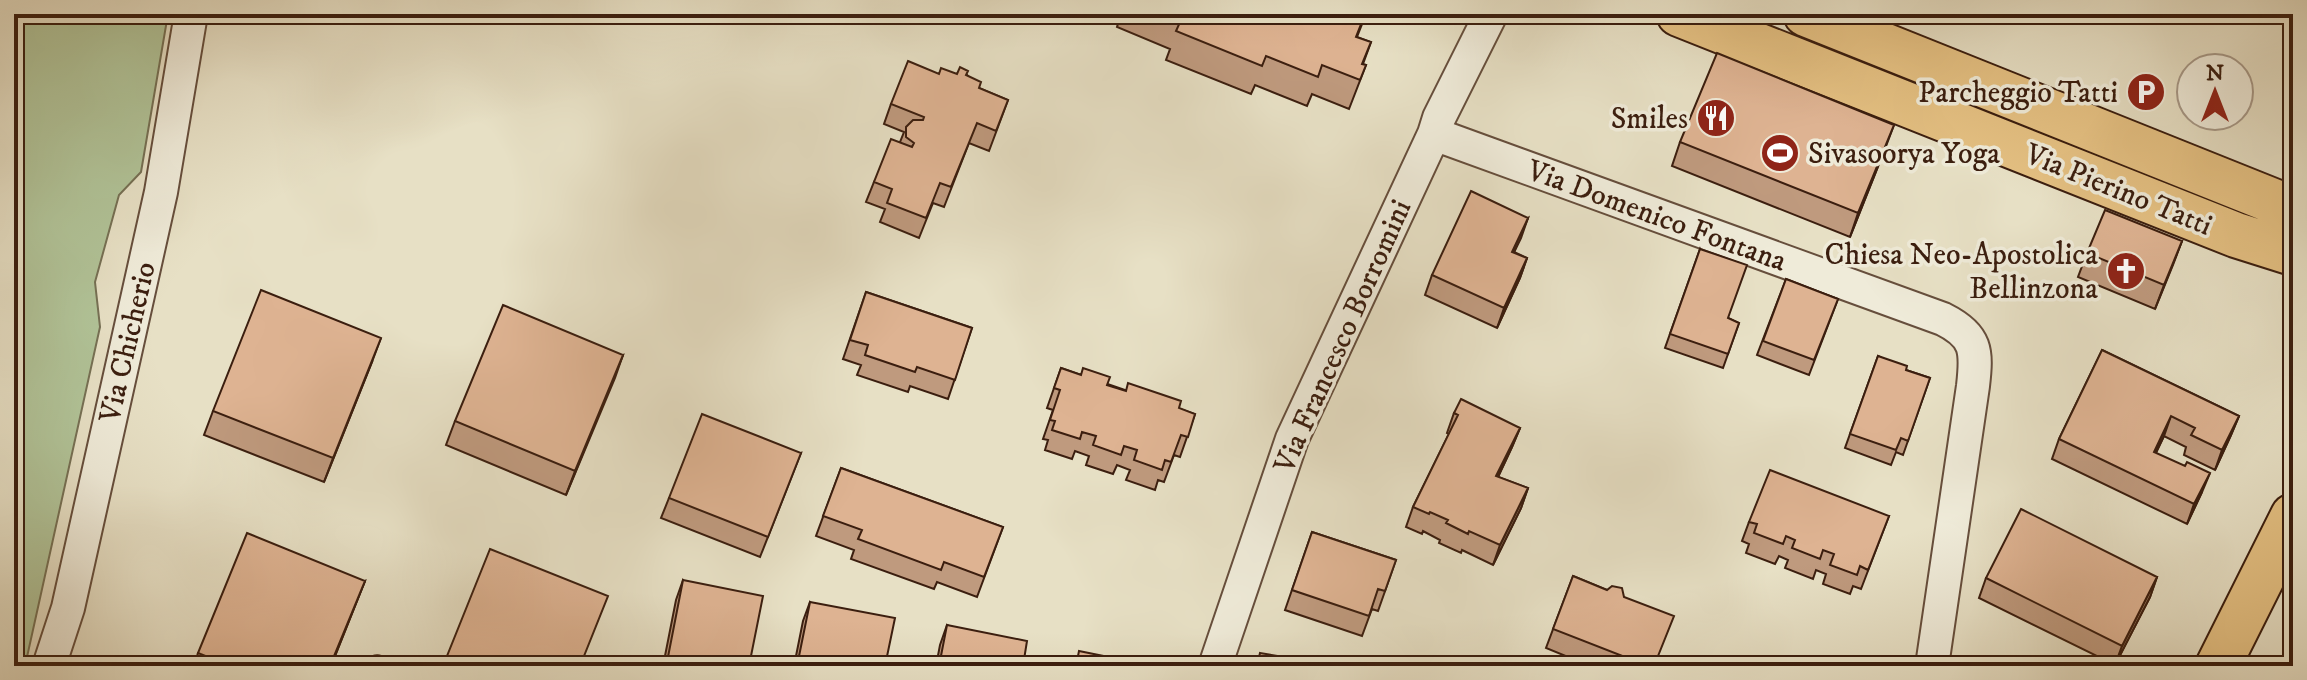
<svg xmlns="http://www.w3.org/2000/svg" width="2307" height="680" font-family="'IM FELL DW Pica',serif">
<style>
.green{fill:#b1c398;stroke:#767054;stroke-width:2}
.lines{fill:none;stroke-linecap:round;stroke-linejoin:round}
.service-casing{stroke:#664e3c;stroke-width:20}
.minor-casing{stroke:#664e3c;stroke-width:36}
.primary-casing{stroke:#3b1e0f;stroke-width:48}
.service{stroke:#efebd9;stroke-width:16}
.minor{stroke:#efebd9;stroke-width:32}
.primary{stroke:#e4c082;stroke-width:44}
.wall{fill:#bf9a7e;stroke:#3b1e0f;stroke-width:2}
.shaded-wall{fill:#9b7d66;stroke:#3b1e0f;stroke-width:2}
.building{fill:#deb392;stroke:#3b1e0f;stroke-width:2}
.labels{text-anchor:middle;stroke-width:7;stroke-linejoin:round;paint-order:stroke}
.poi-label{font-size:30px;fill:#3b1e0f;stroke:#efebd9;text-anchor:end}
.street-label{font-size:30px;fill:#3b1e0f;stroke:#efebd9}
</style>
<rect width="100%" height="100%" fill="#e7e0c5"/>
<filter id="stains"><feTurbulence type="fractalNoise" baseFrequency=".0025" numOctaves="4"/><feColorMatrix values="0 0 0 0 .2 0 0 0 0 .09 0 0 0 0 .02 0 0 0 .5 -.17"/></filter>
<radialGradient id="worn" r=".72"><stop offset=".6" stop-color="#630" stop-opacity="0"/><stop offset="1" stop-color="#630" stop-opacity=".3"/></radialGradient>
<path class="green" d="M14,14H168L141,172L119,195L95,282L100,327L25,666H14Z"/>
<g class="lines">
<defs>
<path id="service" d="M376,666L377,664"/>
<path id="minor" d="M1434,134L1943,319C1977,336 1977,351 1973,386L1932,666
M49,666L68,608L161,192L191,14
M1215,666L1292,439L1434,134L1439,118L1491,14"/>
<path id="primary" d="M1679,14L2236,235L2293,253
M1806,14L2293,209
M2218,666L2293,516"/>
</defs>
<use href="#service" class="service-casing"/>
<use href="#minor" class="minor-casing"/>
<use href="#primary" class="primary-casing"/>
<use href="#service" class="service"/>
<use href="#minor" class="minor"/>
<use href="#primary" class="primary"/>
</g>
<path class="wall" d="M1113,14H1366L1357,37L1371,42L1363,64L1366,65L1349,109L1312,94L1307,106L1255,85L1251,94L1166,60L1170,49L1117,27L1120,17Z
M939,74L967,75L979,88L1008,100L989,151L969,143L944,207L933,203L919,238L880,222L885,209L866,202L874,182L900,142L904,132L884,124L891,104Z
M1680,142L1885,149L1850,237L1672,166Z
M1528,218L1514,252L1527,258L1520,278L1497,328L1425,295L1432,275Z
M2182,241L2155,309L2078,277L2087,253Z
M1700,249L1728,318L1739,323L1723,368L1665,348Z
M1786,279L1838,299L1809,375L1757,355Z
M866,292L972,328L948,399L910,386L908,392L857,375L861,365L843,359Z
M2102,350L2239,416L2231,435L2215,470L2184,455L2186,447L2164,436L2156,453L2202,492L2187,524L2052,459L2059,439Z
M623,355L566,495L446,445L455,421Z
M1878,356L1906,370L1930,378L1903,455L1896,452L1891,465L1845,448Z
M372,362L324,482L204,435L213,411Z
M1061,368L1195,414L1180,457L1174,455L1164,482L1158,480L1155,490L1126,480L1130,470L1117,465L1113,474L1086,465L1089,456L1075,451L1072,459L1045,450L1048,440L1043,439L1053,410L1047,408Z
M1454,413L1520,428L1512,447L1498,477L1528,488L1521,508L1493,565L1462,550L1461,553L1439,543L1440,540L1423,531L1422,534L1406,527L1413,507L1449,434L1447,433Z
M801,453L760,557L661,518L669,498Z
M841,468L1003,527L977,597L937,582L934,589L851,559L854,550L816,536Z
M1889,516L1861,589L1853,586L1850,594L1823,584L1826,574L1816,570L1813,579L1785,568L1788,560L1779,556L1775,564L1746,553L1749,544L1742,541L1749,522Z
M1312,532L1396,560L1378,611L1372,609L1362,636L1285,610Z
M1573,576L1624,597L1655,666H1590L1546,648Z
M2157,577L2150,597L2115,665L1979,598L1986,578Z
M683,580L749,666H663L676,600Z
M365,581L331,666H194L198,653Z
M810,602L885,666H794L803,621Z
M947,625L1023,666H936L940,645Z"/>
<path class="shaded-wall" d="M1894,125L1885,149L1850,237L1858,213Z
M1528,218L1521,238L1505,271L1512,252Z
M2182,241L2173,265L2155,309L2164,285Z
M1527,258L1520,278L1497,328L1504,308Z
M381,338L372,362L324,482L333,458Z
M623,355L615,378L566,495L575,471Z
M2171,416L2164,436L2146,472L2154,452Z
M2239,416L2231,435L2215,470L2222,450Z
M1520,428L1512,447L1489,496L1496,476Z
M2210,473L2202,492L2187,524L2194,504Z
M1528,488L1521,508L1493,565L1500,545Z
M2157,577L2150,597L2115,665L2122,646Z
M365,581L331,666H330Z"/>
<path class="building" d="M1166,14H1365L1356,37L1371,42L1362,64L1366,65L1360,80L1322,65L1318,77L1266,56L1262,66L1176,31L1181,20Z
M1717,53L1894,125L1858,213L1680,142Z
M908,61L939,74L941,68L957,74L960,67L968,71L966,75L981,82L979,88L1008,100L996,131L977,123L951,187L940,183L926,218L887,203L892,189L874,182L891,139L912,147L914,143L906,137V127L913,120H923L924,117L891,104Z
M1471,191L1528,218L1512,252L1527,258L1504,308L1432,275Z
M2105,210L2182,241L2164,285L2087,253Z
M1700,249L1747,265L1728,318L1739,323L1728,354L1670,334Z
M1786,279L1838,299L1814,360L1763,341Z
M261,290L381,338L333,458L213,411Z
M866,292L972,328L955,380L917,367L915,372L865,355L868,345L850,340Z
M503,305L623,355L575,471L455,421Z
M2102,350L2239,416L2222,450L2191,435L2195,428L2171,416L2154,452L2185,466L2187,462L2210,473L2194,504L2059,439Z
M1878,356L1907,366L1906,370L1930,378L1908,441L1901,438L1896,450L1850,434Z
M1061,368L1081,375L1083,368L1110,377L1107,385L1126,391L1128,383L1181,401L1179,408L1195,414L1188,437L1181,435L1171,462L1165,460L1162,470L1134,460L1137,450L1124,446L1121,455L1093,445L1096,436L1082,432L1080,439L1052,430L1055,421L1050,420L1060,390L1054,388Z
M1461,399L1520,428L1496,476L1528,488L1500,545L1469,531L1468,534L1446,523L1448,520L1430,512L1429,514L1413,507L1458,415L1454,413Z
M702,414L801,453L768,537L669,498Z
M841,468L1003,527L984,577L944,562L941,570L858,539L862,530L823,516Z
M1770,470L1889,516L1868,570L1860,566L1857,575L1830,565L1834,554L1823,550L1820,559L1792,548L1795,540L1786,536L1783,544L1754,533L1757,524L1749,522Z
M2021,509L2157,577L2122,646L1986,578Z
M1312,532L1396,560L1385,591L1378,589L1369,616L1292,590Z
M247,533L365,581L330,666H230L198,653Z
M490,549L608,596L580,666H443Z
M1573,576L1607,590L1612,586L1622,588L1624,597L1674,616L1654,666H1648L1553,629Z
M683,580L763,596L749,666H687L667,662Z
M810,602L895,618L885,666H797Z
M947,625L1027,641L1023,666H939Z
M1079,651L1153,666H1076Z
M1260,653L1332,665L1257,666Z"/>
<defs>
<symbol id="parking-disc" viewBox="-11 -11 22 22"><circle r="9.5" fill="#8f2418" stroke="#efebd9"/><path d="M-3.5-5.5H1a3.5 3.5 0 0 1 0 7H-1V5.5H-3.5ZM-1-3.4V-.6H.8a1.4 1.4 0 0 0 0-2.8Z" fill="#fff"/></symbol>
<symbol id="restaurant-disc" viewBox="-11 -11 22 22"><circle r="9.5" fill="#8f2418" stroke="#efebd9"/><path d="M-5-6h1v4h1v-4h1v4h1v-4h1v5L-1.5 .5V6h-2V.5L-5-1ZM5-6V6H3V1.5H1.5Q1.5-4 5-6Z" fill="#fff"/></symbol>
<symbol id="stadium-disc" viewBox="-11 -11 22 22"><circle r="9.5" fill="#8f2418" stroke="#efebd9"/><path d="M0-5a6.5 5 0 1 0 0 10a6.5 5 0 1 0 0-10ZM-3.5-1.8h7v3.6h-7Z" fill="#fff"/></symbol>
<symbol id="church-disc" viewBox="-11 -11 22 22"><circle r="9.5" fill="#8f2418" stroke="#efebd9"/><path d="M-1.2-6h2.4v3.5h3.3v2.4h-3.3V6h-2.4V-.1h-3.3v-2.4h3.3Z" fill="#fff"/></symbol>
</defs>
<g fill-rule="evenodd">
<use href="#parking-disc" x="2124" y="70" width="44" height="44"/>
<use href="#restaurant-disc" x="1694" y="96" width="44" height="44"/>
<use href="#stadium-disc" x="1758" y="131" width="44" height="44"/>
<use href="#church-disc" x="2104" y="249" width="44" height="44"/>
</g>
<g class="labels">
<g class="poi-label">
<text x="2118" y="102">Parcheggio Tatti</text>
<text x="1688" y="128">Smiles</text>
<text x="1808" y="163" text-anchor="start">Sivasoorya Yoga</text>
<text x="2098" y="264">Chiesa Neo-Apostolica<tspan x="2098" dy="34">Bellinzona</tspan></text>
</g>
<g class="street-label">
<text transform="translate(2119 189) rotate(22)" y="10">Via Pierino Tatti</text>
<text transform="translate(1657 215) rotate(20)" y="10">Via Domenico Fontana</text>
<text transform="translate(1342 336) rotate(-66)" y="10">Via Francesco Borromini</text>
<text transform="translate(127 342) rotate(-77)" y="10">Via Chicherio</text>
</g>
</g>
<rect width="2307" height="680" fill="none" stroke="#e7e0c5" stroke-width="48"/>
<rect x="16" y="16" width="2275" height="648" fill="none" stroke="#3b1e0f" stroke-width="4"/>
<rect x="24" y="24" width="2259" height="632" fill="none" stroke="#3b1e0f" stroke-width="2"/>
<g transform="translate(2215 92)"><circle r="38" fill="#efebd9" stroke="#a79988" stroke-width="2"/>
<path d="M0-6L14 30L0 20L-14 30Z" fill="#8f2418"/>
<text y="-12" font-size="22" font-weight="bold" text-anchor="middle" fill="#3b1e0f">N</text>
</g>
<rect width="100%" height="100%" filter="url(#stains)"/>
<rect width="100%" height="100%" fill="url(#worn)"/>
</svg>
